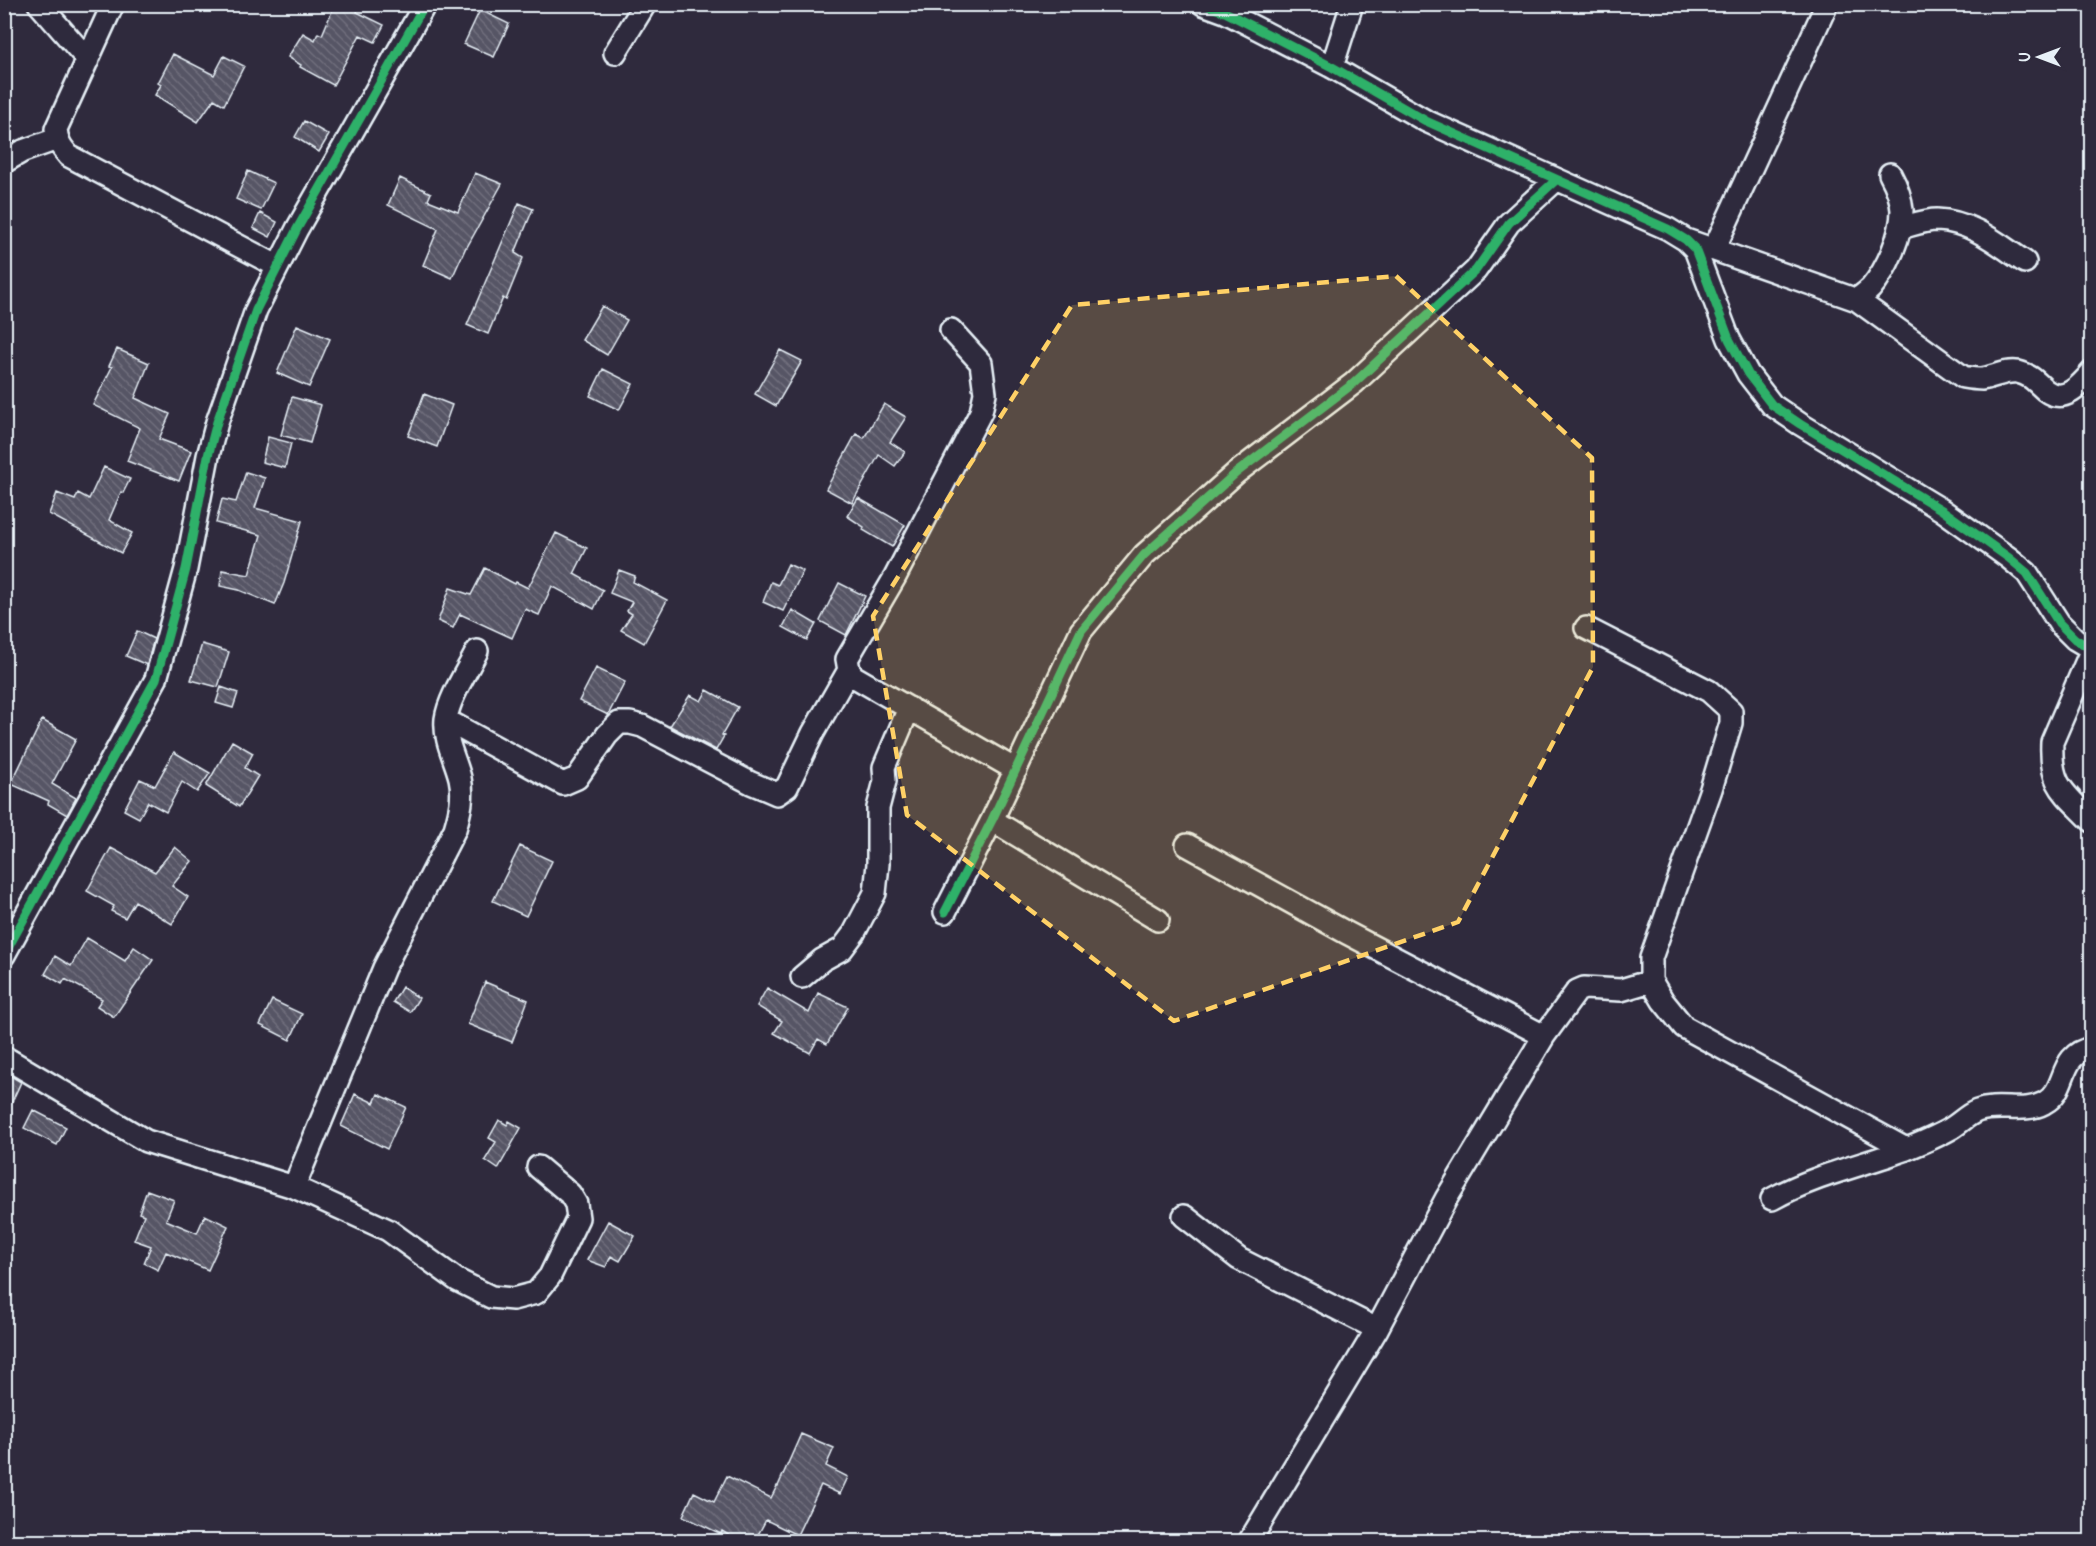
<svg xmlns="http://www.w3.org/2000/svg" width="2096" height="1546" font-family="'Patrick Hand',sans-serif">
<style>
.building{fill:url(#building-back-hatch);stroke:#e8f1f8;stroke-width:1.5}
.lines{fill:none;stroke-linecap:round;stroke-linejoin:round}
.minor-casing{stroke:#e8f1f8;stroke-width:26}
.minor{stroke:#2f2a3d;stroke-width:21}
.cycleway-casing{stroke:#2f2a3d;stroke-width:13}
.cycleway{stroke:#2db169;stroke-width:9}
.marked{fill:#ffd166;fill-opacity:0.2;stroke:#ffd166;stroke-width:4.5;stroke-dasharray:12 8;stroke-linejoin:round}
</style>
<defs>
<pattern id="building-back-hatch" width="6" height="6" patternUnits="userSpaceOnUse" patternTransform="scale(1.5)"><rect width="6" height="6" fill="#575565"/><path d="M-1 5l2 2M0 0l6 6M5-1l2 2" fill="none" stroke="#6f6e7c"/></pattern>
</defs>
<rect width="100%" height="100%" fill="#2f2a3d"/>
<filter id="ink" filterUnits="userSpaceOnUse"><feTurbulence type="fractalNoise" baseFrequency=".0167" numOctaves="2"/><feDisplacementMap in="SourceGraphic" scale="12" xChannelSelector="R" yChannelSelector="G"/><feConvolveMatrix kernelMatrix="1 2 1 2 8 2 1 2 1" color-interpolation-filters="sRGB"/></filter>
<g filter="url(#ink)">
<path class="building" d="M335,4H360L357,12L384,25L375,42L360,35L333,85L300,67L301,65L288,57L303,33L315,40L318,33L322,35Z
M480,10L509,24L494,57L464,44Z
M173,54L214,75L224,56L244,66L224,105L214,99L198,122L155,95L161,85L158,83Z
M304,121L329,135L319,152L295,137Z
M248,171L274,183L261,210L236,199Z
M475,173L502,184L467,247H466L452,278L423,265L438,229L388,205L400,178L431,193L428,200L458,212Z
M519,203L533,209L515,253L523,258L506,300L503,298L488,334L467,325Z
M260,213L277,222L270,237L253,228Z
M602,306L627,320L607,355L582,340Z
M297,325L330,339L309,387L277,373Z
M117,349L149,363L135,398L170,414L159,439L191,451L179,481L127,461L140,428L93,405L112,367L109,366Z
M780,350L802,361L776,406L755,394Z
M603,369L633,384L619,410L590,396Z
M424,394L452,405L437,447L408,436Z
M292,397L321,405L310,443L281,435Z
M884,404L906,417L890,442L905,452L895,466L879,455L852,503L826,489L856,434L864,438Z
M268,437L291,443L285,468L262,462Z
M104,467L130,479L123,493L121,492L109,520L132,533L121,553L49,514L57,493L75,500L78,493L89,499Z
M246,472L265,478L255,508L302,521L284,583L275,605L239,590L220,586L222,570L249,575L261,535L216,523L222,499L236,502Z
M858,498L905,525L892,547L863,530L864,527L847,516Z
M556,533L587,548L574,574L603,590L594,609L552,586L539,615L525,609L512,638L460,614L453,628L438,621L450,588L471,595L485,568L515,584L516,582L528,588Z
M788,564L803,571L783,611L763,602L771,582L778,585Z
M619,570L635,576L633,582L667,600L644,643L621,630L632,614L627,611L632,602L610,593Z
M839,583L865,596L846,635L820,621Z
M792,610L816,624L807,640L783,627Z
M137,631L154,639L147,665L126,656Z
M202,644L229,652L218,687L191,680Z
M596,668L625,682L608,715L579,701Z
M221,687L238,693L233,708L216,703Z
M707,690L738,707L722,735L724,736L716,750L670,726L690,695L701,701Z
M42,720L76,739L52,784L76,798L67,815L48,804L49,801L11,784Z
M232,741L253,753L245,768L258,776L239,807L206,786Z
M174,752L210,773L197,792L182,782L166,812L148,802L139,818L124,810L140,779L155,786Z
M520,846L552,861L526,916L493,901Z
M175,847L192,861L172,886L188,897L172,924L135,901L125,918L111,911L114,906L87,891L111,848L155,872Z
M87,938L125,961L134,947L153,960L114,1017L97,1006L102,999L65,979L62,984L45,974L55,956L71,966Z
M485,982L528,1000L512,1042L468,1024Z
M402,987L419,998L410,1012L393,1002Z
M767,988L809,1013L818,993L848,1007L827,1044L818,1039L810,1053L774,1033L782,1021L757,1006Z
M272,1000L302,1014L290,1040L260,1025Z
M4,1072L21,1082L4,1119Z
M355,1094L374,1103L378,1094L406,1107L387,1149L341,1126Z
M33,1110L66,1127L57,1145L24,1128Z
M499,1120L507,1125L509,1121L521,1128L498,1169L485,1160L496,1142L489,1138Z
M147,1190L174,1200L166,1220L197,1233L205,1215L228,1226L208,1270L166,1252L158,1270L144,1263L151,1246L134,1240L144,1215L139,1213Z
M608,1221L635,1236L620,1261L611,1256L606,1267L587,1260Z
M801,1434L834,1448L826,1466L848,1477L840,1494L821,1485L797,1535L766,1520L754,1542H739L722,1531L721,1534L683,1516L694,1492L714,1502L727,1476L771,1498L777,1486H778Z"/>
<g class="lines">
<defs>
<path id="minor" d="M39,4L88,60
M113,4L56,129C57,141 61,147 69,156L277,266
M1203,4L1225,12L1332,67L1426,121L1668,229L1686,240L1695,249L1729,339L1748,374L1772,405L1800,424L1942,510L2009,558L2027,573L2059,623L2075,639L2092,649
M615,53L645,4
M1332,67L1352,4
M4,162L23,151L57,139
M1900,228C1912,225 1925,220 1937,220C1971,221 1998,244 2025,262
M1686,240L1857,300C1861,296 1867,292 1871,288C1887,269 1902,235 1902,210C1901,197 1896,185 1890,174
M1714,249L1826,6
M1857,300L1963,377C1969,378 1976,379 1982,379C1994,377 2006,370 2018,372C2031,375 2036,382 2045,390C2064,405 2081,385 2092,372
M951,330L981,363L985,393L981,412L895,577L847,659L849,670L853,676L1016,770
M1586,628L1709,691L1731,711V723L1711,789L1651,958V981L1663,1001L1684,1027L1906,1149
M2092,649L2052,742C2050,786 2063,791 2092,821
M446,720L563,784L577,778L607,735L619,723H630L642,726L751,783L777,794L787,787L813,733L849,670
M992,820L1158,920
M1187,845L1347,933L1544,1036
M945,912L992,820L1081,631L1144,555L1236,473L1354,383L1476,270L1509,223L1556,180
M4,955L156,679L186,569L208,456L217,422L256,310L297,229L425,4
M802,977L822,960L842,949L854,933L875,893L878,864V808L885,781L884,767L909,708
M4,1057L146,1141L294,1187L388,1230L457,1280L491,1297L513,1299L536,1293L550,1276L578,1218L576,1204L570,1194L538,1167
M294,1187L384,968L455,829C460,812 464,796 460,778C455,758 444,740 446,719C449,698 467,671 477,651
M1772,1199C1813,1176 1860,1166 1904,1150C1919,1144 1936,1137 1950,1129C1959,1124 1967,1115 1977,1111C1998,1103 2024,1114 2044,1103C2069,1090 2057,1054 2092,1048
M1184,1216L1239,1259L1377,1329
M1249,1542L1377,1329L1446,1199L1544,1036L1577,991L1584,988L1621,990L1651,981"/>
</defs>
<use href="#minor" class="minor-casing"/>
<use href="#minor" class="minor"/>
<defs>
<path id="cycleway" d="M1203,4L1225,12L1332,67L1426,121L1668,229L1686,240L1695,249L1729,339L1748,374L1772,405L1800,424L1942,510L2009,558L2027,573L2059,623L2075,639L2092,649
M945,912L992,820L1081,631L1144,555L1236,473L1354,383L1476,270L1509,223L1556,180
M4,955L156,679L186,569L208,456L217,422L256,310L297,229L425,4"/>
</defs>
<use href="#cycleway" class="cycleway-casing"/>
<use href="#cycleway" class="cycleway"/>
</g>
</g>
<path class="marked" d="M1396,276L1592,458L1593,667L1458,922L1174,1021L907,815L873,616L1072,305Z"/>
<rect width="2096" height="1546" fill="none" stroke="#2f2a3d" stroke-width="24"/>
<rect x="12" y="12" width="2072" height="1522" fill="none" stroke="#e8f1f8" stroke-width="2" filter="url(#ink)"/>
<g transform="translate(2039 57) rotate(270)" stroke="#2f2a3d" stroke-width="4.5" paint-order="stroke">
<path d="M0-4.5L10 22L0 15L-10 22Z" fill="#e8f1f8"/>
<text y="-9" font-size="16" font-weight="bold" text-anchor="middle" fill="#e8f1f8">U</text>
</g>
</svg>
